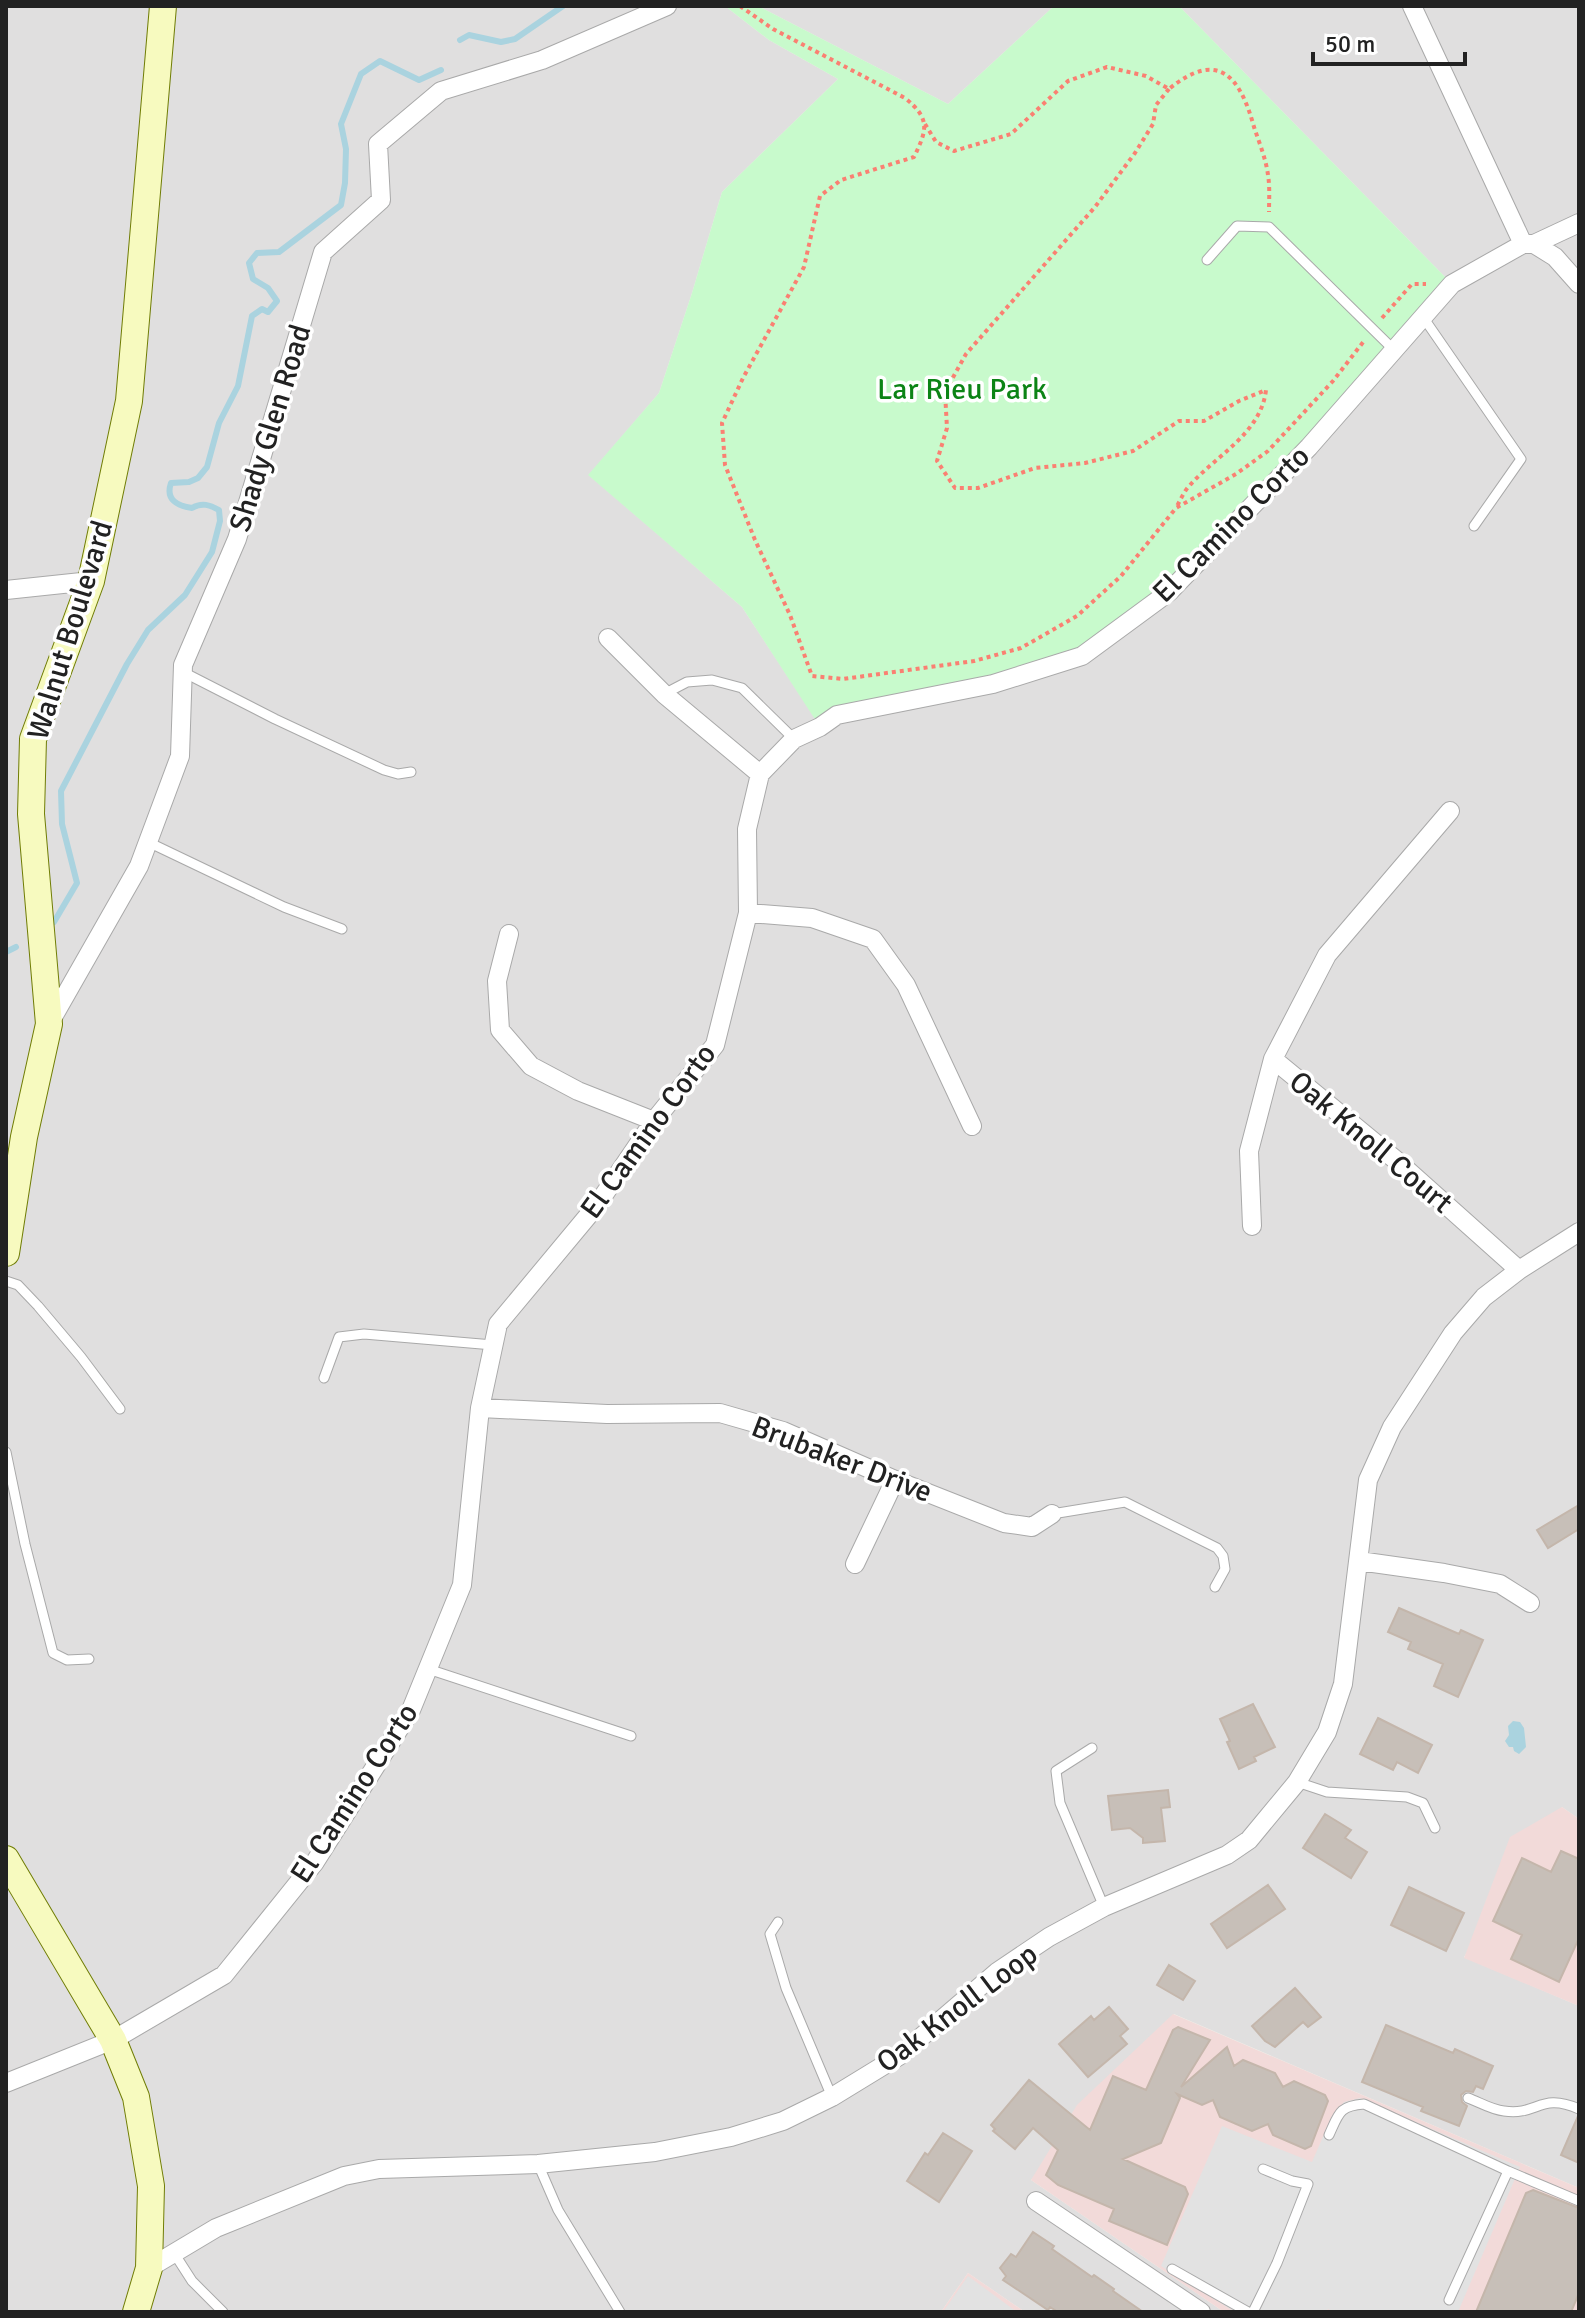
<svg xmlns="http://www.w3.org/2000/svg" width="1585" height="2318" font-family="Signika,sans-serif">
<style>
.residential{fill:#e0dfdf}
.commercial{fill:#f2dad9}
.park{fill:#c8facc}
.parking{fill:#e2e2e2}
.water{fill:#aad3df}
.lines{fill:none;stroke-linecap:round;stroke-linejoin:round}
.stream{stroke:#aad3df;stroke-width:6}
.building{fill:#c7bfb8;stroke:#c4b6ab;stroke-width:2}
.lane-casing{stroke:#a9a9a9;stroke-width:11}
.street-casing{stroke:#a9a9a9;stroke-width:20}
.secondary-casing{stroke:#707d05;stroke-width:28}
.path{stroke:#fa8072;stroke-width:4;stroke-dasharray:4 4;stroke-linecap:butt}
.lane{stroke:#fff;stroke-width:9}
.street{stroke:#fff;stroke-width:18}
.secondary{stroke:#f7fabf;stroke-width:26}
.labels{text-anchor:middle;stroke-width:7;stroke-linejoin:round;paint-order:stroke}
.park-label{font-size:30px;fill:#0c8416;stroke:#fff}
.street-label{font-size:30px;fill:#222;stroke:#fff}
</style>
<rect width="100%" height="100%" fill="#f2efe9"/>
<path class="residential" d="M6,6H725L769,40L838,79L722,192L692,293L659,393L589,475L742,607L821,727L1452,284L1179,6H1579V1819L1562,1807L1464,1957L1579,2006V2188L1174,2014L1031,2180L1224,2312H1025L968,2273L941,2312H6Z
M758,6H1054L948,104Z"/>
<path class="commercial" d="M1562,1807L1579,1819V2006L1464,1958L1510,1837Z
M1173,2014L1579,2188V2312H1224L1031,2180L1077,2105Z
M968,2273L1025,2312H941Z"/>
<path class="park" d="M725,6H758L948,104L1054,6H1179L1452,284L1169,592L1082,656L820,727L742,607L588,475L659,393L692,293L722,192L838,79L769,40Z"/>
<path class="parking" d="M1360,2098L1520,2167L1458,2312H1333L1328,2309L1326,2312H1235L1161,2266L1222,2126L1312,2162L1332,2116L1344,2102Z
M968,2276L1017,2312H943Z"/>
<path class="water" d="M1513,1721L1520,1722L1524,1728L1526,1747L1519,1754L1514,1751L1513,1747H1509L1505,1741L1509,1735L1508,1726Z"/>
<g class="lines">
<path class="stream" d="M460,40L469,35L501,42L515,39L563,6
M54,922L77,883L62,824L61,791L127,664L148,630L185,595L212,552L220,521L219,510C210,505 202,502 192,508C178,506 165,500 171,483L189,482L198,478L207,467L219,423L238,386L252,316L262,309L268,312L277,301L268,288L253,279L249,263L257,253L279,252L341,205L345,183L346,149L341,124L361,74L380,61L419,80L441,70
M6,952L16,947"/>
</g>
<path class="building" d="M1579,1505V1529L1548,1548L1537,1530Z
M1399,1608L1459,1634L1461,1630L1483,1640L1458,1697L1434,1686L1443,1664L1408,1649L1411,1642L1388,1632Z
M1253,1704L1275,1747L1254,1757L1256,1761L1239,1769L1227,1742L1230,1741L1220,1719Z
M1378,1718L1432,1745L1418,1773L1397,1762L1393,1770L1360,1754Z
M1168,1790L1170,1807L1161,1808L1165,1841L1143,1843V1838L1130,1828L1112,1830L1108,1796Z
M1325,1814L1351,1830L1345,1838L1367,1852L1351,1878L1303,1848Z
M1561,1851L1579,1859V1938L1559,1982L1511,1959L1522,1935L1493,1921L1522,1858L1551,1872Z
M1268,1885L1285,1909L1227,1948L1211,1924Z
M1409,1887L1464,1913L1446,1951L1391,1925Z
M1169,1965L1195,1981L1183,2000L1157,1985Z
M1295,1988L1321,2017L1308,2027L1303,2022L1275,2047L1265,2041L1252,2026Z
M1109,2007L1128,2029L1120,2036L1127,2044L1088,2077L1059,2044L1091,2016L1094,2020Z
M1386,2025L1453,2053L1455,2049L1493,2066L1483,2089L1476,2086L1473,2092L1466,2091L1461,2095L1462,2102L1467,2106L1459,2126L1421,2111L1423,2107L1362,2082Z
M1178,2027L1210,2040L1181,2087L1227,2047L1234,2066L1243,2060L1275,2073L1283,2087L1294,2081L1325,2095L1328,2101L1311,2146L1305,2149L1273,2135L1268,2124L1252,2131L1220,2117L1213,2100L1202,2105L1177,2094L1180,2098L1161,2143L1123,2159L1185,2187L1188,2194L1167,2245L1109,2221L1114,2209L1058,2185L1046,2175L1058,2150L1033,2128L1015,2149L993,2131L995,2129L991,2125L1029,2080L1090,2130L1113,2076L1146,2090L1173,2030Z
M1578,2116H1579V2163L1561,2155Z
M943,2133L972,2151L939,2202L907,2181L925,2153L928,2155Z
M1533,2190L1579,2208V2293L1571,2312H1476L1526,2193Z
M1033,2232L1054,2246L1052,2249L1092,2277L1094,2275L1114,2289L1113,2291L1143,2312H1058L1050,2307L1048,2310L1003,2280L1006,2276L1000,2268L1011,2254L1016,2257Z"/>
<g class="lines">
<defs>
<path id="lane" d="M1207,260L1237,226L1269,227L1394,350
M1423,317L1521,459L1474,526
M183,672L275,719L384,770L398,774L411,772
M664,694L687,682L712,680L742,688L794,739
M148,842L284,907L342,929
M6,1281L18,1285L38,1306L81,1357L120,1409
M324,1378L339,1337L364,1334L493,1345
M6,1452L25,1544L53,1653L67,1660L89,1659
M1052,1514L1125,1502L1217,1548L1223,1556L1225,1569L1215,1587
M428,1669L631,1736
M1092,1748L1056,1771L1060,1803L1104,1907
M1297,1782L1327,1792L1407,1797L1423,1803L1435,1828
M778,1922L770,1934L786,1988L832,2097
M1468,2098C1479,2102 1492,2110 1504,2111C1538,2116 1540,2092 1579,2109
M1329,2135C1339,2113 1339,2106 1364,2104L1508,2171L1579,2201
M538,2164L558,2210L620,2312
M174,2253L192,2281L223,2312
M1172,2269L1248,2312
M1449,2300L1508,2171
M1253,2312L1277,2263L1308,2184L1292,2181L1263,2169"/>
<path id="street" d="M1412,6L1523,244
M1534,244L1555,257L1579,284
M6,590L91,581
M608,638L664,694L760,774
M748,913L812,918L873,939L906,985L972,1126
M509,934L497,981L500,1030L531,1066L578,1091L654,1121
M49,1024L139,866L180,756L183,665L237,539L323,252L381,200L378,144L441,91L542,60L667,6
M1273,1059L1397,1161L1519,1270
M1252,1226L1249,1151L1273,1059L1327,955L1450,811
M480,1408L607,1414L720,1413L783,1431L895,1480L1004,1523L1032,1527L1052,1514
M1359,1561L1444,1573L1500,1584L1530,1603
M855,1564L895,1480
M6,2083L113,2040L224,1975L315,1862L411,1710L462,1585L480,1408L498,1324L597,1205L654,1121L715,1045L748,913L747,829L760,774L794,739L820,727L837,715L993,684L1082,656L1169,592L1309,447L1452,284L1523,244H1534L1579,223
M1036,2201L1201,2312
M149,2268L216,2228L344,2176L379,2169L538,2164L655,2152L731,2137L783,2121L832,2097L899,2056L997,1972L1049,1937L1104,1907L1227,1855L1249,1840L1297,1782L1327,1732L1343,1684L1368,1480L1392,1427L1453,1333L1484,1297L1519,1270L1579,1232"/>
<path id="secondary" d="M6,1253L24,1137L49,1024L31,814L33,739L91,581L129,401L163,6
M6,1859L113,2040L136,2097L151,2186L149,2268L136,2312"/>
</defs>
<use href="#lane" class="lane-casing"/>
<use href="#street" class="street-casing"/>
<use href="#secondary" class="secondary-casing"/>
<path class="path" d="M740,6L773,29L905,98C931,119 927,130 914,157L841,180L820,196L804,267L743,378L722,423L725,465L755,540L790,615L812,676L843,679L974,661L1021,648L1077,616L1121,576L1176,508L1236,474L1268,451L1333,381L1364,341
M1169,89L1156,105L1153,124L1135,153L1095,207L966,354L945,392L947,428L937,461L955,488H978L1035,468L1085,463L1133,451L1179,421H1204L1239,401L1266,390C1261,433 1217,455 1190,485C1184,491 1181,499 1177,506
M925,124L936,142L954,151L1011,134L1068,81L1107,67L1146,76L1169,89C1218,49 1240,76 1254,127C1259,142 1266,159 1268,175C1270,187 1269,200 1269,212
M1382,318L1412,284H1426"/>
<use href="#lane" class="lane"/>
<use href="#street" class="street"/>
<use href="#secondary" class="secondary"/>
</g>
<g class="labels">
<g class="park-label">
<text x="962" y="399">Lar Rieu Park</text>
</g>
<g class="street-label">
<text transform="translate(270 428) rotate(-73)" y="10">Shady Glen Road</text>
<text transform="translate(1231 524) rotate(-45)" y="10">El Camino Corto</text>
<text transform="translate(70 630) rotate(-73)" y="10">Walnut Boulevard</text>
<text transform="translate(648 1131) rotate(-54)" y="10">El Camino Corto</text>
<text transform="translate(1371 1142) rotate(40)" y="10">Oak Knoll Court</text>
<text transform="translate(842 1459) rotate(21)" y="10">Brubaker Drive</text>
<text transform="translate(354 1793) rotate(-57)" y="10">El Camino Corto</text>
<text transform="translate(957 2008) rotate(-37)" y="10">Oak Knoll Loop</text>
</g>
</g>
<rect width="1585" height="2318" fill="none" stroke="#222222" stroke-width="16"/>
<path d="M1313 52v12h152v-12" fill="none" stroke="#222222" stroke-width="4"/>
<text x="1325" y="52" font-size="24" fill="#222222" stroke="#ffffff" stroke-width="6" paint-order="stroke">50 m</text>
</svg>
